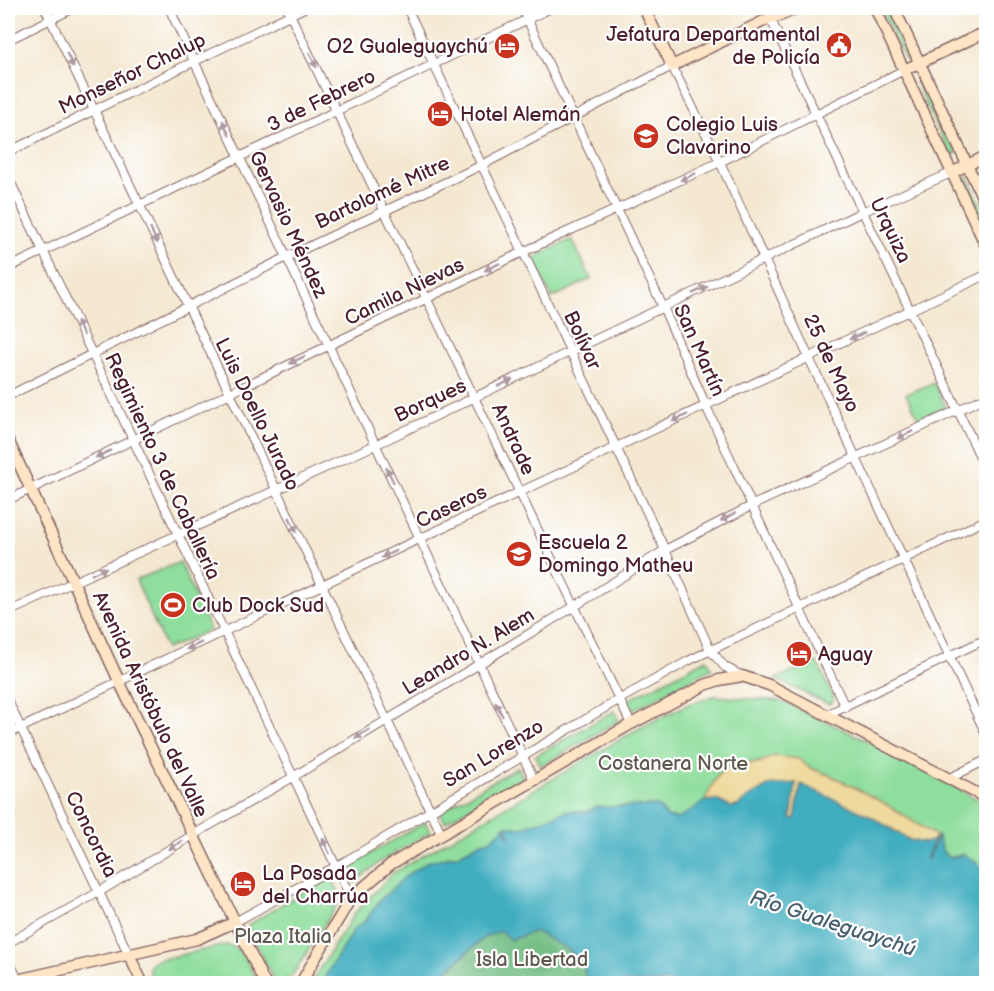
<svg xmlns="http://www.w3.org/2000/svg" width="994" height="991" font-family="'Balsamiq Sans',sans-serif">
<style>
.green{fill:#8fde9d;stroke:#6c7e64;stroke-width:1.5}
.forest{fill:#73bd84;stroke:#5e6e58;stroke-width:1.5}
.sand{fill:#eeda9e;stroke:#9c7c64;stroke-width:1.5}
.water{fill:#41adc0;stroke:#466676;stroke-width:1.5}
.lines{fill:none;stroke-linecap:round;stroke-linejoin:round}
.street-casing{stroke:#866565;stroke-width:10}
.secondary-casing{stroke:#866565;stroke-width:13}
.street{stroke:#fff;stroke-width:8}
.secondary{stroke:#fde5c5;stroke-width:10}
.oneway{fill:#ae9aa0}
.labels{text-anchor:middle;stroke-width:4.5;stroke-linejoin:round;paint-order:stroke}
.poi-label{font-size:20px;fill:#4a1f2b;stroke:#fff;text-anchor:start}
.street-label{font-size:20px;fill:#4a1f2b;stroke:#fff}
.park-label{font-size:20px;fill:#5f584d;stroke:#fff}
.water-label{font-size:21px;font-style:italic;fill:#465f6e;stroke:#fff}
</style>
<rect width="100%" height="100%" fill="#fff"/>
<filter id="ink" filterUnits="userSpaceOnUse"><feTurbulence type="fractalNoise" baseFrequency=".0167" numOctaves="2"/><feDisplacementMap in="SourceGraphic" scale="12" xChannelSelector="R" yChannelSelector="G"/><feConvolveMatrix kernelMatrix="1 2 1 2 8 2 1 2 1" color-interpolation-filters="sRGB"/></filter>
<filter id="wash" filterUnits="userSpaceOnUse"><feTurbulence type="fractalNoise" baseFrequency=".008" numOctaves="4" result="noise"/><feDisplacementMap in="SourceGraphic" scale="24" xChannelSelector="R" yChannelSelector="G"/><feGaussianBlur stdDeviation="1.35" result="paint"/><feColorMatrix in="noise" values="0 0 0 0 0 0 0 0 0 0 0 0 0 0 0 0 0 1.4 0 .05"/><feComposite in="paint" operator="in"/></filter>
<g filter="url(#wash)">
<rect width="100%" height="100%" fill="#f4e8d1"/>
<path class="green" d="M880,8H888L912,57L905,60Z
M922,79L957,153L951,156L916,83Z
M968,177L986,217V233L962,180Z
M572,239L591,279L552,298L533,258Z
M934,383L946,407L919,419L906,394Z
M180,562L210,630L166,649L136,580Z
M707,659L712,669L632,711L626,701Z
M817,662L834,698L831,704H828L775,679Z
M714,696L781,701L875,744L986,804V870L964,854C944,860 943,856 938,838L927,860L925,859L936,836L834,777L808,767L799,759C784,761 734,762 724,769C713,777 713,791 705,801C699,808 685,813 678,819L667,817L657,806L596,807L587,812L567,811L521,828L506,826L510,836L509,837L504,828L490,840L482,842L458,855L448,856L407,875L380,900L366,920L354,929L321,983L310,984L354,914L393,873L641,727L689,704Z
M614,711L619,721L541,766L535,756Z
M518,767L523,777L445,822L439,812Z
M425,822L431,832L381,861L354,883L347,867Z
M327,877L332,878L340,895L337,905L292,976L280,983L276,981L272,977L248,928V925Z
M226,945C245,946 250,969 258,983H154C149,974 146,969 153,961Z"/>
<path class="forest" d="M500,931L511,940L535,931C557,946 587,951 586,983L432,984L485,937Z"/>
<path class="sand" d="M773,756L799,759L808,767L834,777L884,803L936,836L932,841L925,843L909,840L892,829L801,784L795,819L791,818L796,783L747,798L739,806L731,807L716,800L705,801C715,779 719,764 746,764C758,763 763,763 773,756Z"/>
<path class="water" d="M796,783L791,818L795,819L801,784L870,816L909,840L925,843L932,841L936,836L926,859H928L938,837C943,855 944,861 964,854L986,870V983H586C587,951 557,945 535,931L511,940L500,931L485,937L432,983H321L354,929L366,920L380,900L407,875L429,861L458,855L482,842L490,840L504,827L509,837L510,836L506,826L521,828L567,811L587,812L596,807L658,806L667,817L678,819L705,801L716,800L731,807L738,806L747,798L768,786Z"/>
</g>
<g filter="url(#ink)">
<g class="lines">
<defs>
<path id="street" d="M45,8L442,835
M169,8L534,780
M287,8L631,724
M407,8L665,550L710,650L725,667L742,676
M522,8L663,307L706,406L845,707
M770,18L986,469
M8,40L74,8
M8,152L304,8
M8,177L351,898
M8,268L551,8
M8,396L287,257L482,165L672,66L720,162L809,358L986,734
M8,500L523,252L720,162L904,70
M8,612L375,445L862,212L951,173
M8,701L129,955
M828,714L986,639
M8,734L421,538L986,275
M950,778L986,760
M235,922L344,862L620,699L688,661L986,520
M8,943L99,892L193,835L293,777L575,606L665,550L753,505L986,397
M8,959L19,982"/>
<path id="secondary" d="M644,8L672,66L770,18L779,16L798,8
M875,8L986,246
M894,8L986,205
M904,70L986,32
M951,173L986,156
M8,440L119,681L265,984
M129,955L143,984
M8,982L197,939L235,922
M300,984L351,898L391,864L631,724L705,685L719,680L742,676L769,685L986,798"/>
</defs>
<use href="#street" class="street-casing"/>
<use href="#secondary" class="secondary-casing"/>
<use href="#street" class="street"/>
<use href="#secondary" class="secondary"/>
</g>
<defs><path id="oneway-solid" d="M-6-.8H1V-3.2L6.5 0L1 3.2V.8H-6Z" transform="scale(1.5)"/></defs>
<g class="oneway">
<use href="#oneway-solid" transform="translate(70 60) rotate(64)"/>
<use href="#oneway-solid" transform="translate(313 60) rotate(64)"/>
<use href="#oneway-solid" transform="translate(226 128) rotate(-115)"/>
<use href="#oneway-solid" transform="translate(688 177) rotate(155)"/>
<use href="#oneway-solid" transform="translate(154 236) rotate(64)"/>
<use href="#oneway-solid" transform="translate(492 267) rotate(154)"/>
<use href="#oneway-solid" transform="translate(700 290) rotate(-25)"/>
<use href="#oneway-solid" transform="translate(80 328) rotate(-115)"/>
<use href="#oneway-solid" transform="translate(857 336) rotate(155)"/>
<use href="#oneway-solid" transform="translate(297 360) rotate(154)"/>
<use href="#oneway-solid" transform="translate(505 383) rotate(-26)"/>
<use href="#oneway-solid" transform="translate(680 418) rotate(155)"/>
<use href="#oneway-solid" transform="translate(905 435) rotate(155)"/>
<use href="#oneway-solid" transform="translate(103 454) rotate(154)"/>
<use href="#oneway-solid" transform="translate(390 475) rotate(-116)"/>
<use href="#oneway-solid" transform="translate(728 517) rotate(153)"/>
<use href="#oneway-solid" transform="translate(293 525) rotate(65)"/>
<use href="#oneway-solid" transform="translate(389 554) rotate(154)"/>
<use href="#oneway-solid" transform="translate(99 571) rotate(-25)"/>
<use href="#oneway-solid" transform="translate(194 646) rotate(155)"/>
<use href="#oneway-solid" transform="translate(499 709) rotate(-116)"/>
<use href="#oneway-solid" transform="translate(362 734) rotate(148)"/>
<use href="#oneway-solid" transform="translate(176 845) rotate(148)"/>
<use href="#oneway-solid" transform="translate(326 846) rotate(-115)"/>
</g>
</g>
<defs>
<symbol id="civic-disc" viewBox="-11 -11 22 22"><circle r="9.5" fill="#c8321e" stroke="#fff"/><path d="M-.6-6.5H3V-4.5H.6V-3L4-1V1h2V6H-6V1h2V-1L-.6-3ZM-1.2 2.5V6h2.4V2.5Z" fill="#fff"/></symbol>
<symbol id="hotel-disc" viewBox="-11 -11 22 22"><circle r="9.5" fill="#c8321e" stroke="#fff"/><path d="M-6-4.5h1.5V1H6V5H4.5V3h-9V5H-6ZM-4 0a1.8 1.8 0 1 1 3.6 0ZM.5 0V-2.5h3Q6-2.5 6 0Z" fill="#fff"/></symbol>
<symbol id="school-disc" viewBox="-11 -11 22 22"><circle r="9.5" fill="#c8321e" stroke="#fff"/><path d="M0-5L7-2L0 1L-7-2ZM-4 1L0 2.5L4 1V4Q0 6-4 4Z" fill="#fff"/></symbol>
<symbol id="stadium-disc" viewBox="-11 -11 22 22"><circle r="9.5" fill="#c8321e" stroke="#fff"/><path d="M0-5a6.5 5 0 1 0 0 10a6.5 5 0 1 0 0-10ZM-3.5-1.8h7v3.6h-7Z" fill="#fff"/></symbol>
</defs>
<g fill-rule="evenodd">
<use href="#civic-disc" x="824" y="30" width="30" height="30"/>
<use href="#hotel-disc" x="492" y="31" width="30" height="30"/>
<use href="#hotel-disc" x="425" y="99" width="30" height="30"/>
<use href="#school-disc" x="631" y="121" width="30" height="30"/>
<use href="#school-disc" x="504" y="539" width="30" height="30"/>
<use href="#stadium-disc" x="158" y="590" width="30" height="30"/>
<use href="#hotel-disc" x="784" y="639" width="30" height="30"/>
<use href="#hotel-disc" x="228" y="869" width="30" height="30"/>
</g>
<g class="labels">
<g class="poi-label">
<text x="820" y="41" text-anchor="end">Jefatura Departamental<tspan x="820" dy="23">de Policía</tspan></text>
<text x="488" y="53" text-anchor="end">O2 Gualeguaychú</text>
<text x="460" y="121">Hotel Alemán</text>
<text x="666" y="131">Colegio Luis<tspan x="666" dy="23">Clavarino</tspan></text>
<text x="538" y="549">Escuela 2<tspan x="538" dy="23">Domingo Matheu</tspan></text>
<text x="192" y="612">Club Dock Sud</text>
<text x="818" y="661">Aguay</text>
<text x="262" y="880">La Posada<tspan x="262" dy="23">del Charrúa</tspan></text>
</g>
<g class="street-label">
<text transform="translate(132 73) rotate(-26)" y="7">Monseñor Chalup</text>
<text transform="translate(321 100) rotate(-26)" y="7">3 de Febrero</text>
<text transform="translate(382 192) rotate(-25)" y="7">Bartolomé Mitre</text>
<text transform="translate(289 224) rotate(65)" y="7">Gervasio Méndez</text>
<text transform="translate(891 230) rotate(64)" y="7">Urquiza</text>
<text transform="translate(404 291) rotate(-26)" y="7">Camila Nievas</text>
<text transform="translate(583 340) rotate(65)" y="7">Bolívar</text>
<text transform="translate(700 350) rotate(66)" y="7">San Martín</text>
<text transform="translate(832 363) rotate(65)" y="7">25 de Mayo</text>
<text transform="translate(430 400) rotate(-25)" y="7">Borques</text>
<text transform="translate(258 414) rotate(64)" y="7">Luis Doello Jurado</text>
<text transform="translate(514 439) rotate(65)" y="7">Andrade</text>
<text transform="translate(163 466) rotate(65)" y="7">Regimiento 3 de Caballería</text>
<text transform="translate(451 506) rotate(-25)" y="7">Caseros</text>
<text transform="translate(468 651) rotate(-31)" y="7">Leandro N. Alem</text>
<text transform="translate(151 704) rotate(65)" y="7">Avenida Aristóbulo del Valle</text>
<text transform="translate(493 753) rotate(-31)" y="7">San Lorenzo</text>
<text transform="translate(92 834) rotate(64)" y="7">Concordia</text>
</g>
<g class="park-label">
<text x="673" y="770">Costanera Norte</text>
<text x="283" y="943">Plaza Italia</text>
<text x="532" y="966">Isla Libertad</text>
</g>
<g class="water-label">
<text transform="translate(833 923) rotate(18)" y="7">Río Gualeguaychú</text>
</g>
</g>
<rect width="994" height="991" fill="none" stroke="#fff" stroke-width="30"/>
</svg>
